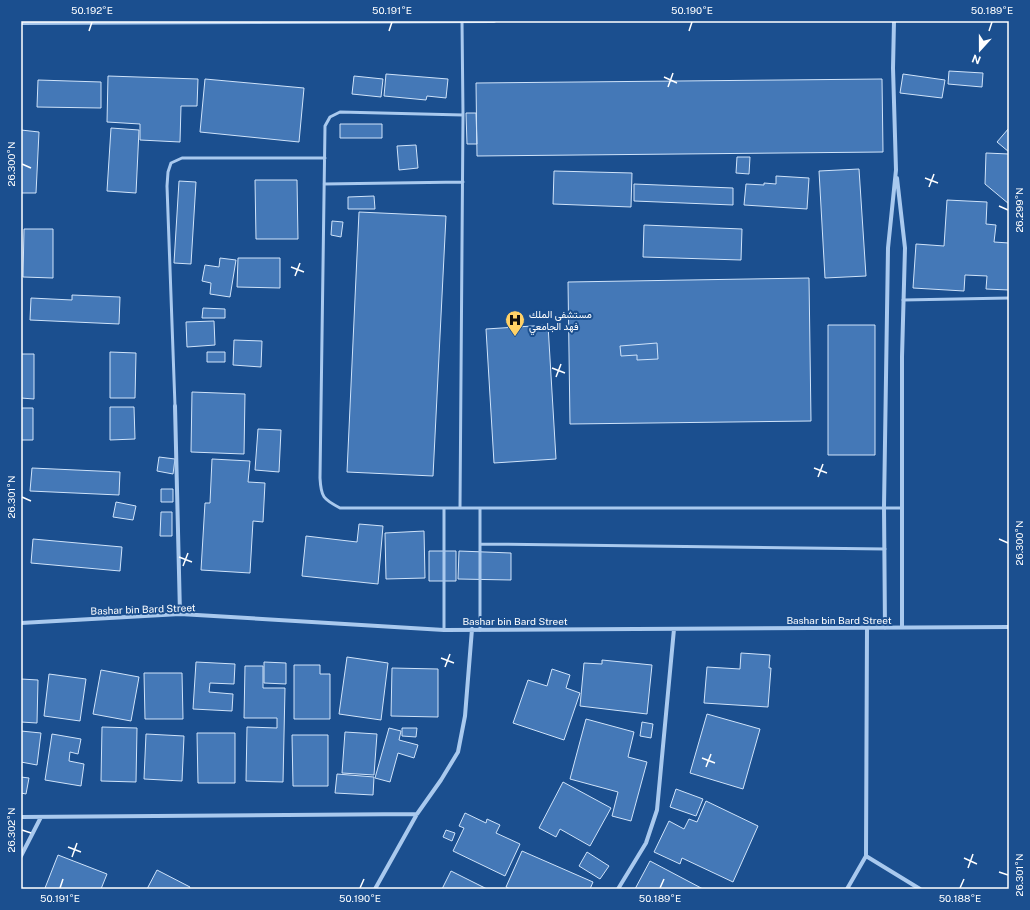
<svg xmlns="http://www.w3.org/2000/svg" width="1030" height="910" font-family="'Public Sans',Vazirmatn,sans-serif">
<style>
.building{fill:#4478b7;stroke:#cfe3fa}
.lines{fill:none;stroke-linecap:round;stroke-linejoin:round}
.lane{stroke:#a9c9ee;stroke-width:3}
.street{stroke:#a9c9ee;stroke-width:4}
.ticks{fill:none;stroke:#fff;stroke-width:1.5}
.labels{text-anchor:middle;stroke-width:4;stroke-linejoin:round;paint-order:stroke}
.poi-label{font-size:10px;fill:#fff;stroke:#1b4f8f;text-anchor:start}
.street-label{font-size:10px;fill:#fff;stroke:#1b4f8f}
.neatline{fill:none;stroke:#fff;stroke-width:1.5}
.ticks-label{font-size:10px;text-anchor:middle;fill:#fff}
</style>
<rect width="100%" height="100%" fill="#1b4f8f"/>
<path class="building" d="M949,71L983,73L982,87L948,84Z
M386,74L448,79L446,98L427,96L426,100L384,96Z
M903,74L945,80L942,98L900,93Z
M108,76L198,79L197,106H181L180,142L140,140V124L107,122Z
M354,76L383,79L381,97L352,94Z
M205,79L304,88L299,142L200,132Z
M882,79L883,152L477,156L476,83Z
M38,80L101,82V108L37,107Z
M466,113H476L477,144H467Z
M340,124H382V138H340Z
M111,128L139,130L136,193L107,191Z
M1009,128V152L997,142Z
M21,130L39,132L36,193H21Z
M416,145L418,168L399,170L397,146Z
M986,153L1009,154V204L985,184Z
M737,157H750L749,174L736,173Z
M859,169L866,276L825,278L819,171Z
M554,171L632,173L631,207L553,204Z
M776,176L809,178L807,209L744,205L746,184L764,185V183L776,184Z
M255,180H297L298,239H256Z
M179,181L196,182L191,264L174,263Z
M634,184L733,188V205L634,201Z
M374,196L375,209H348V197Z
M947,200L987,202L986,224L996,225L994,242L1009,243V290L986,289L987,276L965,275L964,291L913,288L916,244L944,246Z
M359,212L446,216L433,476L347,472Z
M332,221L343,222L341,237L331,235Z
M644,225L742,229L741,260L643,257Z
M24,229H53V278L23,277Z
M220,258L236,260L230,297L210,294L211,283L202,281L205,265L219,267Z
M238,258H280V288L237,287Z
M809,278L811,421L570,424L568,282Z
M72,295L120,297L119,324L30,320L31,298L72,300Z
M203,308L225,309V318H202Z
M214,321L215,345L187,347L186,322Z
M548,325L556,459L494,463L486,329Z
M828,325H875V455H828Z
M234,340L262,341L261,367L233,365Z
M657,343L658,359L637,360V355L621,356L620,346Z
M110,352L136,353L135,398H110Z
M207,352H225V362H207Z
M21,354H34V399L21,398Z
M192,392L245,394L244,454L191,452Z
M110,407H134L135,439L110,440Z
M21,408H33V440H21Z
M258,429L281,430L279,472L255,470Z
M159,457L175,459L173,474L157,471Z
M212,459L250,461L248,482L265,483L263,522L253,521L250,573L201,570L205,503H210Z
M32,468L120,472L119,495L30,491Z
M161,489H173V502H161Z
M116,502L136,506L133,520L113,517Z
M161,512H172V536H160Z
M359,524L383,526L378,584L302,576L306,536L357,542Z
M424,531L425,578L386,579L385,533Z
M33,539L122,547L120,571L31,563Z
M429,551H456V581H429Z
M459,551L511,553V580L458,579Z
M741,653L770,655L769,668H771L768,707L704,703L707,667L740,669Z
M347,657L388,663L381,720L339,714Z
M602,660L652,665L647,714L580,706L584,663L602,664Z
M196,662L235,664L234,684L210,683L209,692L233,694L232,711L193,709Z
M264,662L286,663V684L264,683Z
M294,665H320V674H330V719H294Z
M245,666H263V688H285L283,782L246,781L247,727L277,728V718H244Z
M392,668L438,669V717L391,716Z
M552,669L570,675L566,688L580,693L564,740L513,723L528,680L547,686Z
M101,670L139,677L131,721L93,714Z
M144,673H182L183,719H145Z
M49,674L86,679L80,721L44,716Z
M21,679L38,680L37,723L21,722Z
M707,714L760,729L743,789L690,773Z
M586,719L634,732L628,757L647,762L631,821L612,816L618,792L570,779Z
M642,722L653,724L651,738L640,736Z
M102,727L137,728L136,782L101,781Z
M389,728L401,731L399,740L418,745L414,758L398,753L390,782L375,778Z
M402,728H417L416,737L402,736Z
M21,731L41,733L37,765L21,762Z
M345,732L377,734L374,775L342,773Z
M197,733H235V783H198Z
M52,734L81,739L78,754L70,752L69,761L84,764L81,786L45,780Z
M146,734L184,736L182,781L144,779Z
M292,735H328V786H293Z
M337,774L374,777L373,795L335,793Z
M21,777L29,778L26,794L21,793Z
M563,782L611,808L590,846L560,829L556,837L539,828Z
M676,789L703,799L696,816L670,807Z
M706,801L758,826L733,882L682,858L680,864L654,852L669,821L684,829L689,819L697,822Z
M465,813L486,823L487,819L500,825L496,833L520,844L505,876L453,851L464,828L459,826Z
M446,830L455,833L452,841L443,837Z
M522,851L593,882L590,889H510L506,887Z
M587,852L609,866L600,879L579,866Z
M58,855L107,874L101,889H48L45,888Z
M650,861L703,889H635Z
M157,870L190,887L189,889H147Z
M451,871L487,889H442Z"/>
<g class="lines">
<path class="lane" d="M462,21L463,115L460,508H340C323,499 321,497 320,478L325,126L330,117L340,112L463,115
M324,184L463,182
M903,300L1009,298
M175,406L167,186L168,172L171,163L182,158H325
M444,508V630
M460,508H901
M480,509V630
M481,544L885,549"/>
<path class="street" d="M21,23L494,21
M897,178L905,248L902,357V627
M175,406L180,614
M21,623L180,614L444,630L1009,627
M885,628L884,507L888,248L896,170L893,68L894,21
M21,817L417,814
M21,856L41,817
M866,856L920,889
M375,889L417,814L441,780L458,752L465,716L472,629
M618,889L646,843L657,810L674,629
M847,889L866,856L867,628"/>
</g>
<path class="ticks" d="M89,31L92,22M389,31L392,22M689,31L692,22M989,31L992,22M664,77L677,83M668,87L673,73M22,164L31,168M925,178L938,183M929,187L934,174M999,206L1008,210M291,267L304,272M295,276L300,263M552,368L565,373M556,377L561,364M814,468L827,473M818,477L823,464M22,497L31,501M999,539L1008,543M179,557L192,562M183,566L188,553M441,658L454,663M445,667L450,654M702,758L715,763M706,767L711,754M22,830L31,833M68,847L81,852M72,857L77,843M964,858L977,864M968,868L973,854M999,872L1008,875M60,888L63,879M360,888L364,879M660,888L664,879M960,888L964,879"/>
<defs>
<symbol id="hospital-pin" viewBox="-11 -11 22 30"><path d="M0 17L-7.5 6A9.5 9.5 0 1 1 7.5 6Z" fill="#ffd166" stroke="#1b4f8f"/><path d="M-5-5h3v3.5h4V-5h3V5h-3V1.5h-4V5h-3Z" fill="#111"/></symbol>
</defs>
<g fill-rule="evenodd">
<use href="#hospital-pin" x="504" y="309" width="22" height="30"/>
</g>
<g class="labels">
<g class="poi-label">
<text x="529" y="318">مستشفي الملك<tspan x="529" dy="12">فهد الجامعي</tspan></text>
</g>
<g class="street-label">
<text transform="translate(143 609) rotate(-2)" y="4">Bashar bin Bard Street</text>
<text x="839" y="624">Bashar bin Bard Street</text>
<text x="515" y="625">Bashar bin Bard Street</text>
</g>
</g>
<rect width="1030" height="910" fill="none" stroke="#1b4f8f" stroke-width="44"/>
<g transform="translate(980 50) rotate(201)" stroke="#1b4f8f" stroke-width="3" paint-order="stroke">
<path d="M0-3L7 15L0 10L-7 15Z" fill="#ffffff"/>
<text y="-6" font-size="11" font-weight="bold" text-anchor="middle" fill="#ffffff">N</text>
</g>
<rect x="22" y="22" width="986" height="866" class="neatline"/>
<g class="ticks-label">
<text x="92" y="14">50.192°E</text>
<text x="392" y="14">50.191°E</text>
<text x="692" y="14">50.190°E</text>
<text x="992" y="14">50.189°E</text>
<text transform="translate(11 164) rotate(-90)" y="4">26.300°N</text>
<text transform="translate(1019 210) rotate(-90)" y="4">26.299°N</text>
<text transform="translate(11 497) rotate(-90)" y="4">26.301°N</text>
<text transform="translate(1019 543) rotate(-90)" y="4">26.300°N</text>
<text transform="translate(11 830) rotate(-90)" y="4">26.302°N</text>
<text transform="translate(1019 875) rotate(-90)" y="4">26.301°N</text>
<text x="60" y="902">50.191°E</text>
<text x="360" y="902">50.190°E</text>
<text x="660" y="902">50.189°E</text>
<text x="960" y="902">50.188°E</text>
</g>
</svg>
